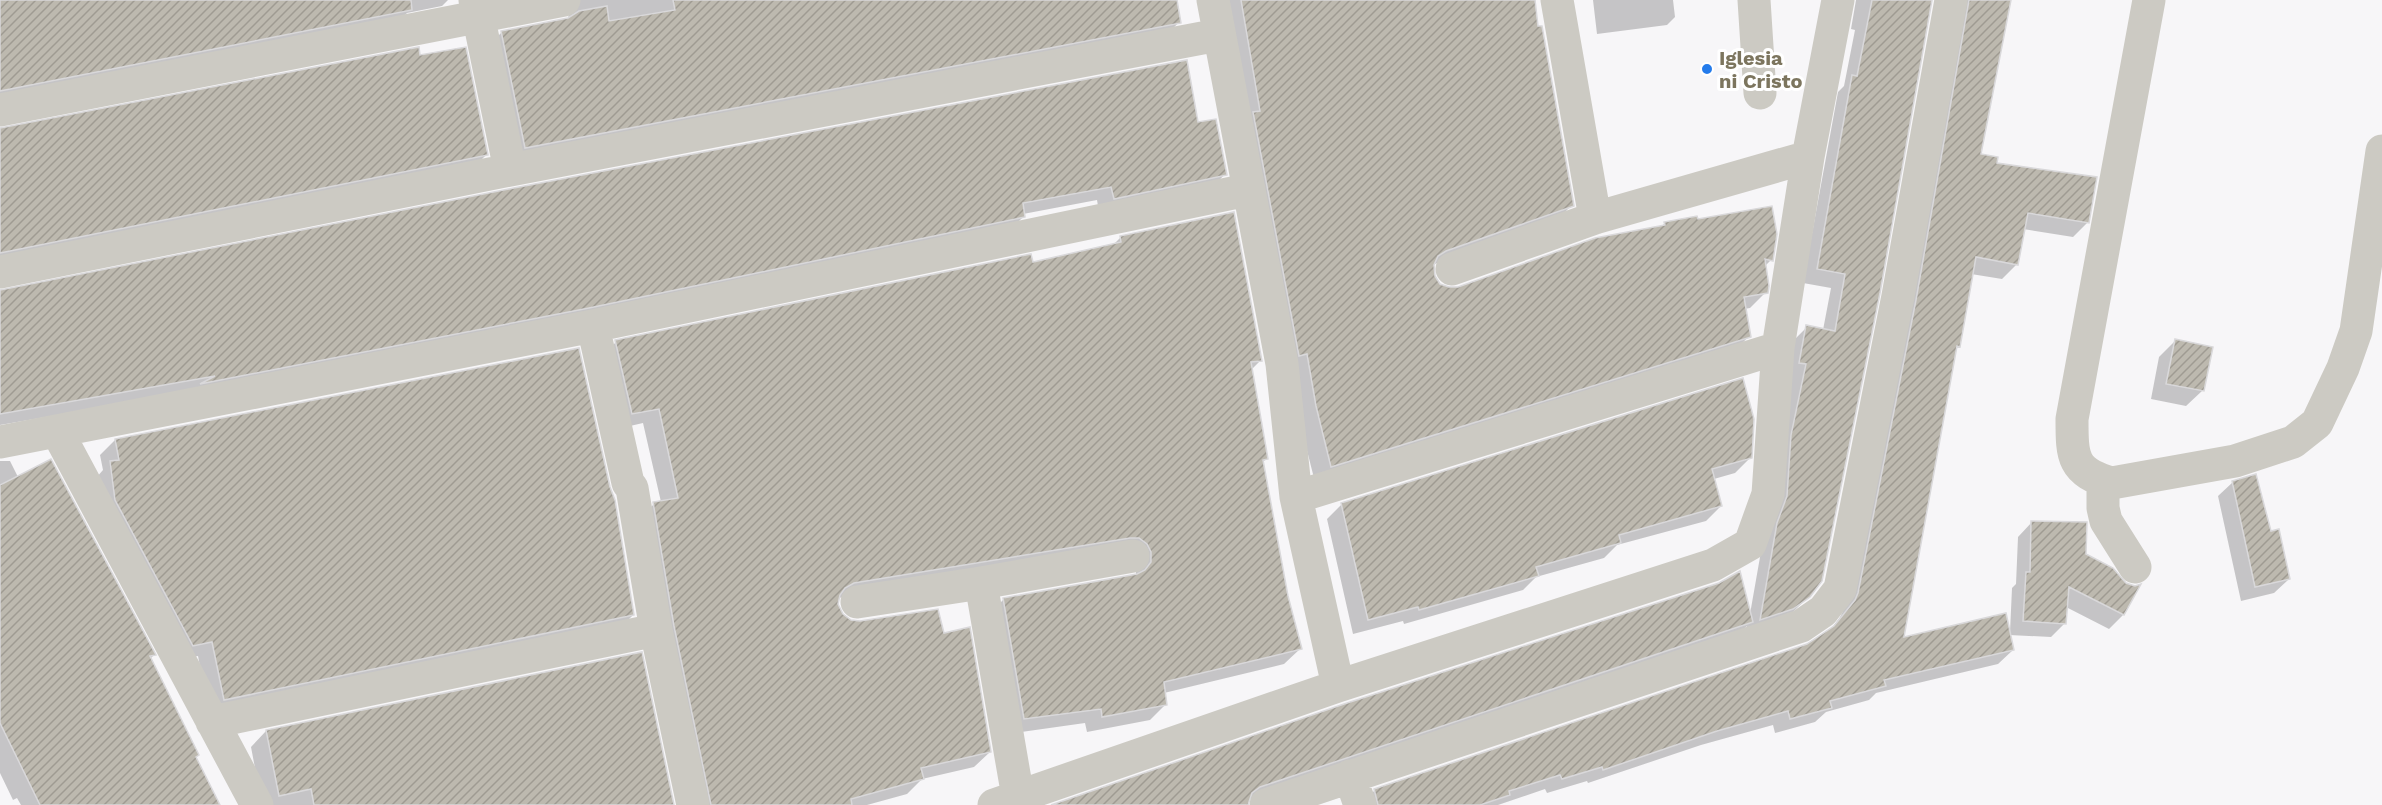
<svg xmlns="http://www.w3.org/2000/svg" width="2382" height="805" font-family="'Work Sans',sans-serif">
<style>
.shadow{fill:#0003}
.building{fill:url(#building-hatch);stroke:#d9d8da;stroke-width:1.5}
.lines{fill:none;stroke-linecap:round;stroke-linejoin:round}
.minor{stroke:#cccac3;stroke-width:33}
.poi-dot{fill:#247beb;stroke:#fff;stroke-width:2}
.labels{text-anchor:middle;stroke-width:6;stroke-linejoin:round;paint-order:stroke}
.poi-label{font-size:20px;font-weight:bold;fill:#7c755e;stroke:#fff;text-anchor:start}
</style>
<defs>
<pattern id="building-hatch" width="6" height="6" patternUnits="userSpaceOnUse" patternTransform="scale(1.5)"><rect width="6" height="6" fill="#bdb9af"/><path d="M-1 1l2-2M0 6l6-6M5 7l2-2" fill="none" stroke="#9f9b92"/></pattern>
</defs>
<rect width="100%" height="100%" fill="#f7f6f8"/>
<path class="shadow" d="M0,0H448L442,6L407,13L396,24L0,102Z
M561,0H1176L1179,22L1165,37L510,162L487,47L501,33L568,20L569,12Z
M1222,0H1533L1572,205L1556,221L1432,265L1433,276L1439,285L1449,289L1458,288L1661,227L1665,223L1697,221L1771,260L1764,267L1766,292L1750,308L1744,309L1749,336L1733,353L1315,482L1300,423Z
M1593,0H1673L1675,17L1667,25L1597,34Z
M1856,0H1930L1809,596L1793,612L1746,634L1747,626L1737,637L1246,801V805H1056L1750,614L1763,540L1792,342L1807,327L1823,330L1831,288L1803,283L1838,92L1844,86L1855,30L1851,29Z
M1948,0H2010L1980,155L2088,222L2073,237L2023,229L2017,264L2002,279L1971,274L1958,346L1955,350L1902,639L2010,632L2012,588L2016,584L2018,537L2032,522L2085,555L2125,585L2138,587L2123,615L2109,629L2066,607L2065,623L2051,637L2009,635L2013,650L1998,664L1876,693L1869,700L1826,712L1815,722L1775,733L1773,725L1701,745L1588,783L1587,781L1547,793L1545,789L1498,805H1360L1375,790L1808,645L1829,632L1840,617L1844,609Z
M419,57L486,155L472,169L0,264V130Z
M1196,124L1225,174L1211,189L1099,212L1097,200L1023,214V217L1009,231L195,391L0,425V292Z
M1121,237L1261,360L1251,370L1266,459L1262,463L1286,596L1300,649L1284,664L1164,693L1166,704L1150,720L1087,732L1085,723L1008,734L988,615L1003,600L1136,576V568L1113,552L838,598L837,604L842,615L850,621L942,635L990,752L974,767L922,779L907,794L867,805H694L639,519L654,504L661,502L643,423L617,429L601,357L616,342L1031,264L1113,245Z
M2175,341L2202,391L2186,406L2151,399L2159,357Z
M115,440L633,615L618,630L209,715L198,656L178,660L96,478L103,470L100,455Z
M1750,458L1735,473L1714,479L1721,506L1706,521L1617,545L1604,558L1536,577L1523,590L1404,624L1403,621L1353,634L1327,519L1342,504Z
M0,461H10L18,477L154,655L150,659L219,805H21L17,798L13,800L0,773Z
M2233,482L2270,533L2289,579L2274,593L2241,601L2218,496Z
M640,654L672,805H262L251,747L266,731Z"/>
<path class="building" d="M0,0H411L412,10L0,91Z
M673,0H1177L1181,23L525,148L501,31L568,18L579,11L607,6L609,21L675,10Z
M1241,0H1535L1538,26H1542L1574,206L1446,251L1438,256L1434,265L1435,276L1440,284L1449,287H1458L1595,238L1665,225L1664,222L1697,216L1698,219L1772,206L1777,234L1773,261L1765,259L1769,286L1768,293L1744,297L1751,337L1331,467L1316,406L1307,354L1299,356L1253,112L1260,111Z
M1872,0H1932L1880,293L1822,581L1810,597L1793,609L1760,620L1777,523L1787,496L1791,435L1806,364L1799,363L1806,325L1835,331L1845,274L1817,269L1852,75L1857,76Z
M1969,0H2011L1981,154L1998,157L1997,163L2097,177L2089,223L2028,213L2018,265L1976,257L1960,347L1957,346L1904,637L2006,613L2014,650L1884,680L1886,686L1830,701L1832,708L1790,719L1788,711L1717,731L1603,770L1602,767L1562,779L1560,775L1509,791L1510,795L1480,805H1378L1374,789L1807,644L1834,626L1855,600L1858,593L1916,300Z
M419,47L420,55L466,47L488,155L0,253V128Z
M1187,60L1198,122L1216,119L1227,175L1114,199L1111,187L1023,203L1025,217L589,308L200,384L215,376L0,414V290L514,188Z
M1234,212L1262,361L1251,362L1268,459L1263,460L1288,596L1302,649L1164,682L1167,705L1102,717L1101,709L1024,719L1003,598L1137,574L1145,570L1151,562V552L1147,544L1139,538H1130L854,583L845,588L840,595L838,604L843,614L851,620L860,621L938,609L944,633L970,627L991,752L921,768L924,779L851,799L852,805H711L674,626L653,502L678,498L659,409L632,414L615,340L1031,254L1033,262L1121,242L1120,236Z
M2175,339L2213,347L2204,391L2166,384Z
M579,348L610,487L615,500L634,615L224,700L212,642L193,646L115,500L110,461L119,460L115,439Z
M1743,378L1754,419L1752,458L1712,469L1722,506L1619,535L1621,543L1536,567L1539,576L1419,610L1418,607L1368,620L1341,503Z
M51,459L156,655L150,656L199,755L196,757L220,805H40L0,723V485Z
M2256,474L2271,531L2279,529L2290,579L2255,587L2232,481Z
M2031,521L2087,522L2086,554L2113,568L2126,583L2135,586L2141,584L2124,615L2069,587L2066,624L2023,621L2026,572H2030Z
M1740,571L1753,622L1260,787L1252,793L1248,805H1051L1344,704L1719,583Z
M642,652L674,805H314L311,789L279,796L266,730Z"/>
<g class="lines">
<path class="minor" d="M475,0L510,170
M1213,0L1282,364L1296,497L1338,686
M1557,0L1595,218
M1754,0L1760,93
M2149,0L2072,419C2072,457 2072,472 2112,483L2235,461L2293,442L2317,423L2343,368L2356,331L2382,151
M0,110L564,0
M1452,269L1595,218L1808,157
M0,272L510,170L1218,35
M593,326L628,483L632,488L656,630L693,805
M57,431L257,805
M0,442L593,326L1247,190
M2103,481V508L2106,521L2135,567
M1296,497L1778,348
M981,583L1133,556
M857,602L981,583L1018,797
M212,722L656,630
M1350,776L1360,805
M994,805L1338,686L1713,565L1750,544L1768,494L1778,348L1808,157L1838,0
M1266,805L1801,626L1823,611L1840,589L1898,296L1951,0"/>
</g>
<circle class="poi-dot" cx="1707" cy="69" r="6"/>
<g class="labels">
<g class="poi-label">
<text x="1719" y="65">Iglesia<tspan x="1719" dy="23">ni Cristo</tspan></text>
</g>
</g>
</svg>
